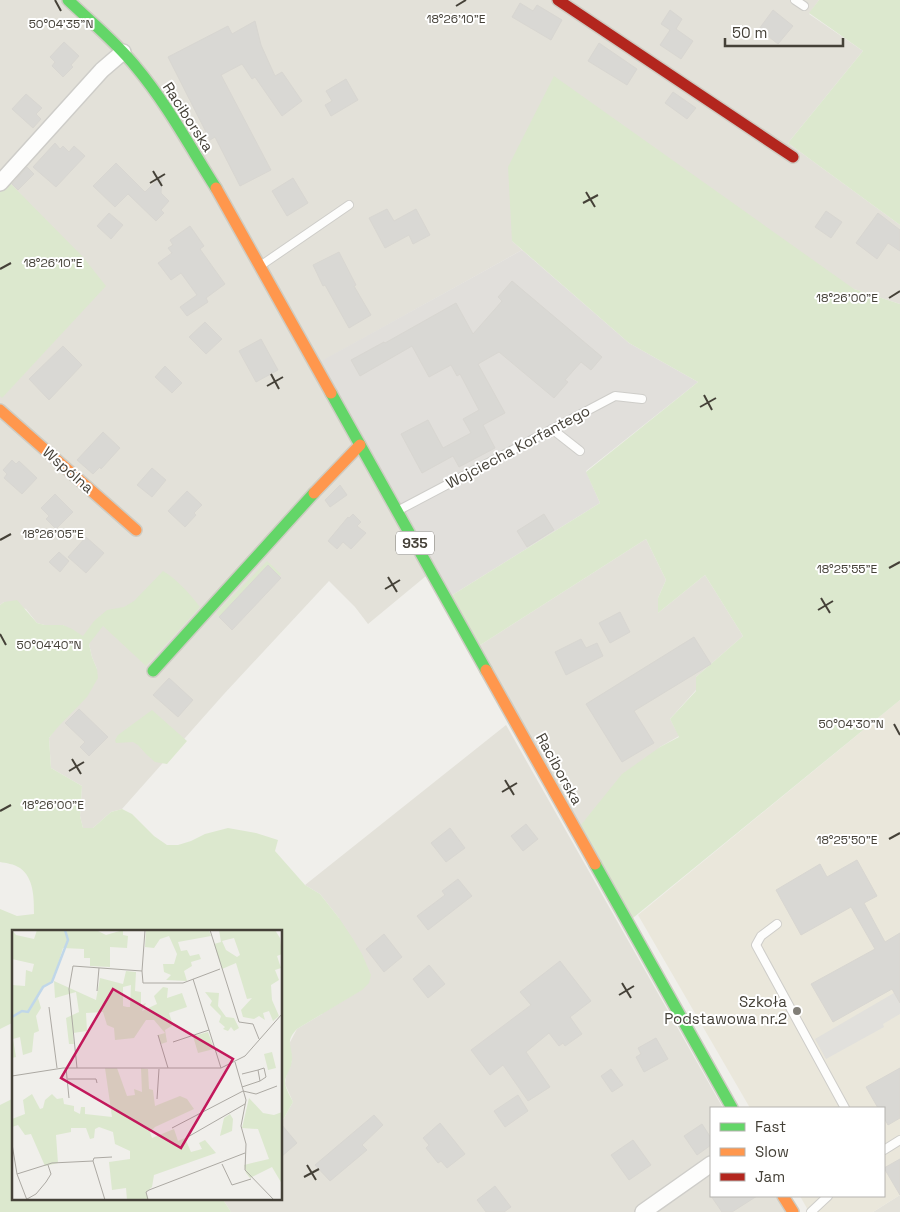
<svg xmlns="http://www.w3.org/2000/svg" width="900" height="1212" font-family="'Space Grotesk',sans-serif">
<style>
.residential{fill:#e3e1d9}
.industrial{fill:#e1dfdb}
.education{fill:#eae7db}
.green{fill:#dce8ce}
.parking{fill:#e1e0dc}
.building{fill:#d9d8d4;stroke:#d8d6d1}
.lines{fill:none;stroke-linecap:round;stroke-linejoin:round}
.lane-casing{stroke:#cecdc9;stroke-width:10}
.street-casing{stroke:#cecdc9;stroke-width:18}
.fast-casing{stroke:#ceccc3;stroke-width:14}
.slow-casing{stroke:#ceccc3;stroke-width:14}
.jam-casing{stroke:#ceccc3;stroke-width:14}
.lane{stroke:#fdfdfc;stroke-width:8}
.street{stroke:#fdfdfc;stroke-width:15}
.fast{stroke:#63d668;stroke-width:11}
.slow{stroke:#ff974d;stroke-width:11}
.jam{stroke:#b3261e;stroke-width:11}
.ticks{fill:none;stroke:#454138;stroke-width:2}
.poi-dot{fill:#817e77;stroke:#fff;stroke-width:2}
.labels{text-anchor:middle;stroke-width:4;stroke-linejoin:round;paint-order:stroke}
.shield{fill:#fff;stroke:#7d7a74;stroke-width:1}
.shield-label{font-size:14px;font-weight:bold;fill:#454138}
.street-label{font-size:15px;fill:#454138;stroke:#fff}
.poi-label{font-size:15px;fill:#454138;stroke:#fff;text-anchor:end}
.inset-river{fill:none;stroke:#c0d7e9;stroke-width:2.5}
.inset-road{fill:none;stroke:#aca9a3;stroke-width:1}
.view{fill:#c2185b;fill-opacity:0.15;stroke:#c2185b;stroke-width:2.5}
.inset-edge{fill:none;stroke:#454138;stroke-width:2.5}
.ticks-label{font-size:12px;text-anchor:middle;fill:#454138;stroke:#fff;stroke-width:4;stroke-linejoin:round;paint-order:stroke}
</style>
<rect width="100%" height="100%" fill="#f0efeb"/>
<path class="residential" d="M0,0H819L809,14L863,51L788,143L900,225V304L854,289L512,241L522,250L315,365L426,576L368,624L355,607L329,581L224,694L122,809L111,812L93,828H83L80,816L82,786L51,768L49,738L97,669L92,657L89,644L63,625H45L37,623L26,609L4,602L0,605Z
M646,539L666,580L658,598V613L705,575L743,636L696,677V690L670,719L679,736L660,747L576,831L474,649Z
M506,725L723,1108H711V1196H776L786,1212H231L222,1198H281V1121L284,1118L293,1102L285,1084L287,1072L292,1061L289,1044L297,1029L322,1014L339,918L320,894L305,885Z
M900,1195V1212H873Z"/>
<path class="industrial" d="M522,250L629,343L698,382L586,471L600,503L446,599L314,365Z"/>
<path class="education" d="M900,700V1195L873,1212H809L800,1196H884V1108H750L638,915Z"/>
<path class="green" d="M819,0H900V225L788,143L863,51L809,13Z
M554,76L854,289L900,304V700L628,922L576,831L622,774L660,747L679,737L670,719L696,691V677L743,636L705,575L658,613V598L666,580L646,539L474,649L446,599L600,503L586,472L698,382L629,343L512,241L508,167Z
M9,182L83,257L106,286L2,398L0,396V191Z
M267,561L281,574L231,627L216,613Z
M163,571C178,580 189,593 200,607L146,666L103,626L89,644L92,657L97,669L98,678L87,697L57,728L49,738L51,768L82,786L80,816L83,828H93L111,812L122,809L132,814L154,836L167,845H178L191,841L205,834L228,828L256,833L278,840L275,851L305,885L320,894L339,918L353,939L362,954L371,975L369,983L362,990L297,1029C284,1042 293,1047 292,1060C292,1067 285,1075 285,1083C286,1090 291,1097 293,1102L284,1118L281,1121V931H14V1022L0,1029V909L17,916L34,914C34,898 34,878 20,868C14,864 6,863 0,862V605L4,602L17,600L37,623L45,625H63L72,629L83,636L94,621L107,610L124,607L134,601Z
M152,710L187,741L167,764L155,762L146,754L138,745L133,742L116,743L115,740L118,735Z
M14,1098V1198H222L231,1212H0V1105Z"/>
<path class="parking" d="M894,993L900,1003V1014L883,1024L884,1027L826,1059L815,1039Z"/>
<path class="building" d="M520,3L533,11L537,5L562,20L551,40L512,17Z
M670,10L682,19L676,29L693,41L681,59L660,45L670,30L661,24Z
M773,10L793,26L778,44L759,29Z
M255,21L261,45L275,76L282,72L302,101L282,116L255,77L252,79L242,64L221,75L271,170L240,186L215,137L210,140L168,57L228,26L232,34Z
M64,42L79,56L71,65L73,67L63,77L52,66L55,62L50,57Z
M599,43L637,69L627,85L588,61Z
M346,79L358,100L331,116L325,105L332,101L326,91Z
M673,92L696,108L687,119L665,103Z
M26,94L42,108L36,114L41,119L33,128L12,109Z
M55,143L60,149L63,146L69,152L74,146L85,156L56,187L33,167Z
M116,163L145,192L162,175L161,193L169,201L161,210L164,213L156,221L128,194L115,207L93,186Z
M27,167L34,174L18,190L12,184Z
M293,178L308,203L287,216L272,191Z
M387,209L394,221L416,209L430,235L413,244L409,235L385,248L369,218Z
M826,211L842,222L831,238L815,227Z
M109,213L123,225L111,239L97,226Z
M878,213L900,230V251L888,243L877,259L856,243Z
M190,226L204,246L200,249L225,284L206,298L208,302L187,316L180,307L197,295L181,273L171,280L158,263L172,253L168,248L173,245L170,240Z
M339,252L356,285L354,286L371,315L349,328L325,285L323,286L313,265Z
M512,281L602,357L591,370L581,362L565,380L568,382L554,398L499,352L478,364L505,413L483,425L495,448L459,467L453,456L422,473L401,434L428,420L443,448L471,433L463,419L479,410L460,374L457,376L451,365L429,377L412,346L360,376L351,360L384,342L385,343L456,303L473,334L502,301L498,297Z
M205,322L222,339L206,354L189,337Z
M261,339L278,370L256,382L239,351Z
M63,346L82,365L49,400L29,379Z
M165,366L182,383L172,393L155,377Z
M103,432L120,448L101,469L100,467L93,474L77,460Z
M12,460L16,464L19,461L37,478L22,494L4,478L7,474L3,470Z
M152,468L166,480L152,497L137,485Z
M340,485L347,495L330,507L325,500Z
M187,491L202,505L194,513L196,515L185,527L168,511Z
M55,494L73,512L56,529L46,519L49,516L41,508Z
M353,514L361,522L357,526L366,533L351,549L343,542L337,549L328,541L348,517L349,518Z
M544,514L554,530L527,547L517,531Z
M86,537L104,553L86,573L68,557Z
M59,552L69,561L60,572L49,562Z
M268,565L281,578L232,630L219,617Z
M620,612L630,632L610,643L599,623Z
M694,637L711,664L634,711L654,743L622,762L586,704Z
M581,639L586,648L597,643L603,656L566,675L555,652Z
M169,678L193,700L178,717L153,695Z
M79,709L108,737L89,756L80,747L85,742L65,723Z
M526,824L538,839L523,851L511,836Z
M450,828L465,848L446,862L431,843Z
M857,860L877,896L864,903L885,942L900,933V1003L892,989L833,1022L811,984L875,949L851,907L801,935L776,890L820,864L827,877Z
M458,879L472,896L428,930L417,916L445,895L442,891Z
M384,934L402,957L384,972L366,949Z
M560,961L591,1001L570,1017L582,1034L565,1046L563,1043L559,1046L549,1033L526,1052L550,1087L528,1101L503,1065L490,1075L471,1050L531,1005L520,992Z
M429,965L445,984L428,998L413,979Z
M656,1038L668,1059L644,1072L636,1057L641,1054L638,1048Z
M900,1068V1118L888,1125L884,1118V1108H878L866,1087Z
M611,1069L623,1085L612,1092L601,1076Z
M518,1095L528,1111L505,1127L494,1111Z
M374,1115L383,1125L362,1145L367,1150L330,1181L315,1165Z
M440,1123L465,1154L447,1168L441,1161L438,1163L426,1148L429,1145L423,1138Z
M281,1124L297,1143L281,1157Z
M702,1124L711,1138V1145L697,1155L684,1136Z
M633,1140L651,1165L629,1180L611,1155Z
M900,1159V1195L884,1168Z
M495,1186L511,1207L504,1212H486L477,1200Z
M711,1196H757L732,1212H722Z"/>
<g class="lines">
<defs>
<path id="lane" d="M795,0L804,6
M263,264L349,205
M552,429L580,451
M401,509L615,396L642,399
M777,924L761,936L756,945L845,1108
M884,1150L900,1140
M811,1212L828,1196"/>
<path id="street" d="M0,183L102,70L123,52
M643,1212L711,1164"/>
<path id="fast" d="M68,0C91,22 116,42 136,67C167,104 190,147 216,188
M331,393L486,670
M153,671L314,493
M595,864L732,1108"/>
<path id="slow" d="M216,188L331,393
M0,410L136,530
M314,493L360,445
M486,670L595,864
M783,1196L793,1212"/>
<path id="jam" d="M558,0L793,157"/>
</defs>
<use href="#lane" class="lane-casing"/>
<use href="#street" class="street-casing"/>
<use href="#fast" class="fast-casing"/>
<use href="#slow" class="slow-casing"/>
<use href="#jam" class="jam-casing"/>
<use href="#lane" class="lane"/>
<use href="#street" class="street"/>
<use href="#fast" class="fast"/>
<use href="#slow" class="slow"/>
<use href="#jam" class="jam"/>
</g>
<path class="ticks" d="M55,0L61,11M456,6L466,0M153,171L162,186M150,183L165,174M586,192L595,207M583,203L598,195M0,269L11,263M889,298L900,291M271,374L279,389M267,386L283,377M704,395L712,410M700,407L716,398M0,540L11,534M889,568L900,562M388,577L397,592M385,589L400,580M821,598L830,613M818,610L833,601M0,634L6,645M894,724L900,735M72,759L81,774M69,771L84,762M505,780L514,795M502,792L517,783M0,811L11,805M889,839L900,833M622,983L631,998M619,995L634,986M307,1165L316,1180M304,1177L319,1169"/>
<circle class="poi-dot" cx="797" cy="1011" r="5"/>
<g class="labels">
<rect class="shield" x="396" y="531.5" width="38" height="23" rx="4"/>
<g class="shield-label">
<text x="415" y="548">935</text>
</g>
<g class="street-label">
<text transform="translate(188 117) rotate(57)" y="5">Raciborska</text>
<text transform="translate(518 447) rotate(-28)" y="5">Wojciecha Korfantego</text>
<text transform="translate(68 470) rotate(41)" y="5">Wspólna</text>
<text transform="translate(559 769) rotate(61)" y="5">Raciborska</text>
</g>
<g class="poi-label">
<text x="787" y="1007">Szkoła<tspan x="787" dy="17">Podstawowa nr.2</tspan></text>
</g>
</g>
<g transform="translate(12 930)">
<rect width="270" height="270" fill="#f0efeb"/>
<path d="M0,0L4,5L22,9L25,0H84L94,5L111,0V5L116,6L115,18L98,17V37L78,36V28H72V19L51,18L41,50L31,57L26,68L29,78L24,86L27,101L22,103L20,122L11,125L8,107L1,109L4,127L0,128V55L13,56L14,40L20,42L22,34L0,29ZM134,0H197L199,6L166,12L169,21L175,20L178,26L187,24L189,29L179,32L180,36L172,41L175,51L154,50L159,45L152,42L151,34H162L165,24L157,6L148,9L142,18L133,17ZM207,0H263L268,8L270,24L265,26L269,38L263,40L267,50L259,55L260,70L267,86L261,91L257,81L251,83L253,90L247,86L242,89L231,87L229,80L240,68L235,69L224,33L210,39L202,14L209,12ZM222,8L228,25L225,27L214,20L210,11ZM114,41L124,42L123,61L129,62V75L134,73L130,81L145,74L142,66L151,57L156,58L155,68L170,63L175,77L157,83L161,95L153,100L155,112L149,114L146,105L153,103L142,90H134L122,108L103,110L102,98L95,95L91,82L74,83L75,101L61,103L62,114H57L54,88L67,82L64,62L43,68L42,51L84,70L88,48L111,54ZM119,55L118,77H115L111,76V57ZM193,62L207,63L206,76L214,87L222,88L227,98L222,101L219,97L216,101L211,99L213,97L207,92L209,86L198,75L200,71ZM196,102L202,119L186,123L181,106ZM260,122L264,138L256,140L252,124ZM93,138H105L115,166L123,165L122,159L130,162L129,138L136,139L137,159L141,160L143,176L168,166L175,169L182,179L143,197L138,202L140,208L162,199L166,211L173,208L179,222L190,219L187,213L193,210L204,223L142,245L140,257L134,262L137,270H115L114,258L100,260L97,232L118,229V221L103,214L101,202L87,197L83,199L82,208L78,209L74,198H59V202L44,205L46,233L33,236L19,204L13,205L6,195L0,197V189L13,184L11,170L20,164L28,179L31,178L33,170L40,164L45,169L51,168L52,174L62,176V181L68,184L69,177H73V184L100,187ZM237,168L251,183L262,185L270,182V254L260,237L238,248L234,243L232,235L257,229L246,199L230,198ZM218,184L221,189L220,201L208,206L212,188Z" fill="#dce8ce" fill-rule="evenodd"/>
<path class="inset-river" d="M0,87L10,81L16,82L31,57L40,52L56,10L53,0"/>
<path class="inset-road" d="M198,0L227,92L241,94L247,109M130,41L133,0M181,49L209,138M85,61L87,38M37,77L45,138M146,105L156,138M161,112L197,100M223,132L234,170L229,196L234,214L233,240L262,270M54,138L57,168M65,138L57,59L61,36L130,41L131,53H171L208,39M246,140L252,138L254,147L248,151M230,144L246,140L248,151L230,157M0,146L51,138H209L233,126L270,84M56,149H84L85,153M145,169L147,139M160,198L231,161L244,164L265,156M174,208L233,174M0,214L5,244L15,270M81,231L82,228L100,227M210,234L220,255L239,249M5,244L40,233L81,231L93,270M15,269L24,264L34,252L39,244L36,235M136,270L134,262L137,260L233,223"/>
<path class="view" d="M101,59L221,129L169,218L49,148Z"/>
<rect width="270" height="270" class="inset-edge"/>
</g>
<g class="ticks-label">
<text x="456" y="23">18°26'10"E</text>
<text x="61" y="28">50°04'35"N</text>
<text x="53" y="267">18°26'10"E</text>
<text x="847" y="302">18°26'00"E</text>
<text x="53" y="538">18°26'05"E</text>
<text x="847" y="573">18°25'55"E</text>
<text x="49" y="649">50°04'40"N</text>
<text x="851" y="728">50°04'30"N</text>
<text x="53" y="809">18°26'00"E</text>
<text x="847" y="844">18°25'50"E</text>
</g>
<rect x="710" y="1107" width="175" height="90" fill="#ffffff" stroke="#b5b3af"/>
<rect x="720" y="1123" width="25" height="8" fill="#63d668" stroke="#b5b3af"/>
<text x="755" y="1132" font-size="15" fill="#454138">Fast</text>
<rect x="720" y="1148" width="25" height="8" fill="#ff974d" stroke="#b5b3af"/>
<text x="755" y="1157" font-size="15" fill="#454138">Slow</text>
<rect x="720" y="1173" width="25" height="8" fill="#b3261e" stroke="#b5b3af"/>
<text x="755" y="1182" font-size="15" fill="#454138">Jam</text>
<path d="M725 38v8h118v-8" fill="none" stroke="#454138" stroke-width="2.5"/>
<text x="732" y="38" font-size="15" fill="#454138" stroke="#ffffff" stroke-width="4" paint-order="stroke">50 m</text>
</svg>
